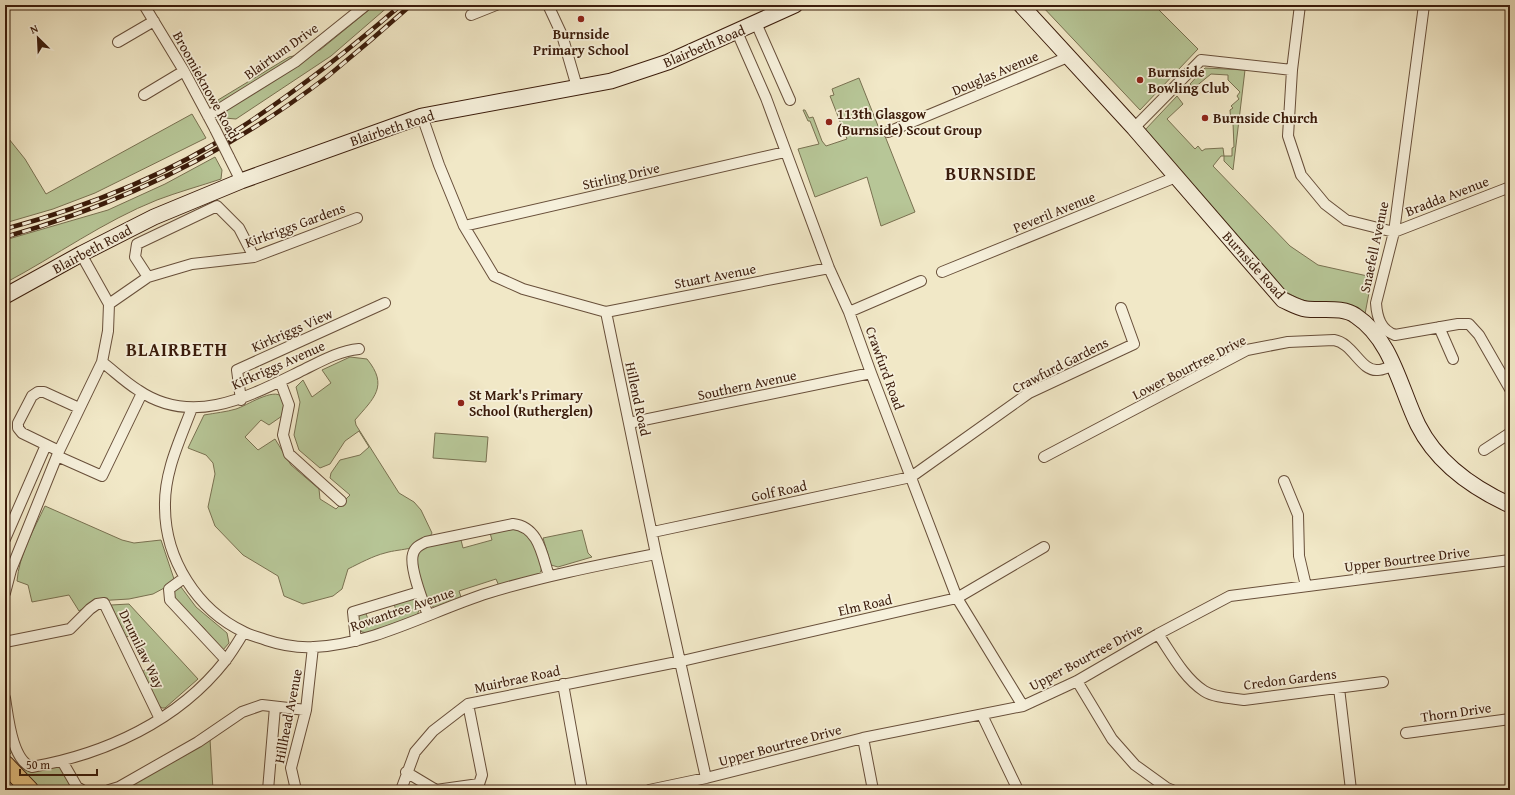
<svg xmlns="http://www.w3.org/2000/svg" width="1515" height="795" font-family="'Gentium Book Plus',serif">
<style>
.green{fill:#b7c697;stroke:#797151}
.lines{fill:none;stroke-linecap:round;stroke-linejoin:round}
.street-casing{stroke:#684f3a;stroke-width:12}
.secondary-casing{stroke:#3b1c0b;stroke-width:17}
.primary-casing{stroke:#3b1c0b;stroke-width:19}
.street{stroke:#f6f0db;stroke-width:10}
.secondary{stroke:#f6f0db;stroke-width:15}
.primary{stroke:#e8c484;stroke-width:17}
.rail-casing{stroke:#3b1c0b;stroke-width:4.5}
.rail{stroke:#f6f0db;stroke-width:3;stroke-dasharray:9;stroke-linecap:butt}
.street-bridge-casing{stroke:#684f3a;stroke-width:12;stroke-linecap:butt}
.street-bridge{stroke:#f6f0db;stroke-width:10}
.poi-dot{fill:#8f2418;stroke:#f6f0db;stroke-width:1.5}
.labels{text-anchor:middle;stroke-width:3.5;stroke-linejoin:round;paint-order:stroke}
.poi-label{font-size:14px;font-weight:bold;fill:#3b1c0b;stroke:#f6f0db;text-anchor:start}
.street-label{font-size:14px;fill:#3b1c0b;stroke:#f6f0db}
.district-label{font-size:18px;font-weight:bold;letter-spacing:1px;fill:#3b1c0b;stroke:#f6f0db}
</style>
<rect width="100%" height="100%" fill="#f1e8c7"/>
<filter id="stains"><feTurbulence type="fractalNoise" baseFrequency=".005" numOctaves="4"/><feColorMatrix values="0 0 0 0 .2 0 0 0 0 .09 0 0 0 0 .02 0 0 0 .5 -.17"/></filter>
<radialGradient id="worn" r=".72"><stop offset=".6" stop-color="#630" stop-opacity="0"/><stop offset="1" stop-color="#630" stop-opacity=".3"/></radialGradient>
<path class="green" d="M375,5H390L331,56L236,119L224,118L218,100L289,57L320,50Z
M1041,5H1154L1198,49L1140,110Z
M1205,68L1245,70L1233,170L1224,161V156H1221L1213,166L1290,246L1318,265L1372,277L1365,314C1336,308 1308,306 1283,290L1144,131L1177,96L1183,104L1167,119L1195,149L1198,146L1202,151L1205,149L1223,148L1224,156H1232V148L1234,147L1233,123H1231L1230,110L1233,108L1231,106L1239,99L1237,96L1240,92L1228,80V75L1211,74L1194,88L1190,84Z
M859,78L880,131H883L915,212L881,226L867,177L815,197L798,149L819,144L810,121H808L803,110H805L809,118L813,117L822,141L826,146L847,139L830,96L834,95L832,89Z
M192,114L206,138L95,193L53,209L5,223V134L25,159L46,194Z
M215,157L222,170L221,179C200,186 178,192 157,200C104,221 56,256 5,283V240L108,210L165,184Z
M350,357L367,359C389,386 374,398 355,420L356,425L399,493L414,502L421,510L432,533C424,551 401,548 385,553C373,556 360,563 348,569L342,589L333,596L303,604L284,596L278,576L243,555L215,526L208,507L215,474L213,463L206,455L188,448L204,415C215,413 226,412 236,409C246,406 274,387 282,397C286,402 282,411 282,416L269,425L261,420L245,437L258,450L275,439L291,465L319,489L320,499L336,509L350,495L330,478L331,473L340,460L360,455L369,447L359,431L345,441L330,464L320,468L299,450L294,435L300,402L296,387L303,380L312,397L331,383L322,370Z
M435,433L488,437L486,462L433,458Z
M45,506L122,540L134,543L161,540L174,579L166,587L153,594L129,599L96,601L79,611L69,595L32,602L28,585L17,581C19,555 34,529 45,506Z
M516,527C521,530 529,533 532,538C537,546 546,567 539,574L499,586L496,579L459,591L461,597L435,608L428,603C424,589 408,558 424,547C430,543 452,541 461,540L463,548L492,540L490,533Z
M582,530L588,553L592,557L558,567L551,565L543,538Z
M178,587H181L196,607L227,633L229,643L223,650L206,634L205,629L176,601L173,591Z
M412,598L419,601L421,606L417,615L369,633L362,632C357,627 356,619 361,613L365,611L368,619L396,610L394,604Z
M129,604L198,679L165,708H162L157,704L142,672L152,665L136,634L126,637L111,605Z
M5,727L12,752L7,757L5,755Z
M210,739L213,790H119Z
M22,766L41,770L60,766L78,790H41L20,770Z"/>
<g class="lines">
<defs>
<path id="street" d="M144,5L184,71L215,129
M548,5L562,35L577,87
M1300,5L1292,70L1288,136L1301,175L1325,204L1346,220L1394,232L1510,187
M1424,5L1394,232L1376,303C1377,318 1381,330 1395,335L1458,324H1469L1479,335L1510,389
M471,15L496,5
M756,23L790,100
M737,32L766,98L829,268L849,312L871,373L957,598L1023,706
M118,42L154,21
M144,95L184,71
M208,116L295,62L366,5
M422,116L439,165L464,226L494,276L523,289L606,312L829,268
M1134,128L1201,60L1292,70
M888,132L1068,57
M229,157L241,181
M464,226L785,152
M942,272L1176,177
M148,277L135,257L137,244L217,206L239,228L254,257
M109,304L148,277L192,264L254,257L357,218
M606,312L656,554L706,778
M849,312L921,281
M1439,327L1453,359
M102,362C114,371 125,382 138,390C192,427 248,397 299,372C318,363 337,351 359,349
M280,381L289,405L283,435L289,454L341,501
M241,400L237,370L385,303
M192,408C180,440 164,472 165,507C165,559 197,610 244,632C251,636 259,637 266,640C281,645 298,648 314,647C375,644 431,611 488,593C543,576 600,565 656,554
M629,423L871,373
M1484,450L1510,433
M59,451L22,433L18,428V423L32,396L38,392H44L79,408
M57,456L102,476L142,393
M1044,457L1247,350L1288,342L1334,340C1353,343 1361,372 1378,370C1383,370 1388,367 1393,366
M1284,481L1298,515L1299,556L1306,586
M653,532L911,477L1029,393L1134,344L1121,308
M5,539L46,445
M184,578L169,589L170,600L226,660
M5,593L11,570L59,451L102,362L108,331L109,304L81,254
M428,615C423,602 409,567 413,554C415,547 420,545 426,542L513,524C539,527 542,555 549,576
M1158,634C1171,653 1184,678 1204,691C1215,698 1231,698 1244,700L1383,682
M356,641L353,612L419,592
M5,642L70,629L90,609L97,604L104,603L160,719
M1077,681L1112,739L1135,765L1167,788L1172,790
M563,684L582,790
M1339,688L1351,790
M5,698C8,716 12,761 32,767C105,754 178,721 225,661C232,652 238,642 244,632
M982,715L1018,790
M1406,733L1510,719
M863,738L873,790
M62,761L77,787L82,790
M406,772L436,790L479,784L482,775L468,704
M109,790L119,787L198,742L242,712L262,705L306,710
M268,790L275,707
M296,790L291,768L306,710L313,647
M401,790L415,752L433,731L468,704L682,661L957,598L1044,547
M649,790L706,778L863,738L1023,706L1077,681L1158,634L1230,596L1510,560"/>
<path id="secondary" d="M1021,5L1134,128L1283,300C1290,303 1298,308 1306,309C1321,311 1343,306 1356,316C1392,340 1400,388 1418,425C1437,463 1473,488 1510,505
M5,296L81,254L154,217L241,181L422,116L611,81L668,62L795,5"/>
<path id="primary" d="M5,764L30,790"/>
</defs>
<use href="#street" class="street-casing"/>
<use href="#secondary" class="secondary-casing"/>
<use href="#primary" class="primary-casing"/>
<use href="#street" class="street"/>
<use href="#secondary" class="secondary"/>
<use href="#primary" class="primary"/>
<defs>
<path id="rail" d="M5,229C87,207 169,174 240,128C297,91 350,49 401,5
M5,237C122,204 232,150 328,76C356,53 384,29 411,5"/>
</defs>
<use href="#rail" class="rail-casing"/>
<use href="#rail" class="rail"/>
<defs>
<path id="street-bridge" d="M215,129L229,157"/>
</defs>
<use href="#street-bridge" class="street-bridge-casing"/>
<use href="#street-bridge" class="street-bridge"/>
</g>
<g class="poi-dot">
<circle cx="581" cy="19" r="4"/>
<circle cx="1140" cy="80" r="4"/>
<circle cx="1205" cy="118" r="4"/>
<circle cx="829" cy="122" r="4"/>
<circle cx="461" cy="403" r="4"/>
</g>
<g class="labels">
<g class="poi-label">
<text x="581" y="39" text-anchor="middle">Burnside<tspan x="581" dy="16">Primary School</tspan></text>
<text x="1148" y="77">Burnside<tspan x="1148" dy="16">Bowling Club</tspan></text>
<text x="837" y="119">113th Glasgow<tspan x="837" dy="16">(Burnside) Scout Group</tspan></text>
<text x="1213" y="123">Burnside Church</text>
<text x="469" y="400">St Mark's Primary<tspan x="469" dy="16">School (Rutherglen)</tspan></text>
</g>
<g class="street-label">
<text transform="translate(704 46) rotate(-23)" y="5">Blairbeth Road</text>
<text transform="translate(281 51) rotate(-35)" y="5">Blairtum Drive</text>
<text transform="translate(995 73) rotate(-23)" y="5">Douglas Avenue</text>
<text transform="translate(206 85) rotate(61)" y="5">Broomieknowe Road</text>
<text transform="translate(392 128) rotate(-18)" y="5">Blairbeth Road</text>
<text transform="translate(621 176) rotate(-13)" y="5">Stirling Drive</text>
<text transform="translate(1447 196) rotate(-21)" y="5">Bradda Avenue</text>
<text transform="translate(1054 212) rotate(-22)" y="5">Peveril Avenue</text>
<text transform="translate(295 225) rotate(-20)" y="5">Kirkriggs Gardens</text>
<text transform="translate(1374 247) rotate(-78)" y="5">Snaefell Avenue</text>
<text transform="translate(92 249) rotate(-28)" y="5">Blairbeth Road</text>
<text transform="translate(1254 265) rotate(48)" y="5">Burnside Road</text>
<text transform="translate(715 276) rotate(-11)" y="5">Stuart Avenue</text>
<text transform="translate(292 330) rotate(-24)" y="5">Kirkriggs View</text>
<text transform="translate(278 365) rotate(-24)" y="5">Kirkriggs Avenue</text>
<text transform="translate(1060 365) rotate(-27)" y="5">Crawfurd Gardens</text>
<text transform="translate(1189 367) rotate(-27)" y="5">Lower Bourtree Drive</text>
<text transform="translate(885 368) rotate(70)" y="5">Crawfurd Road</text>
<text transform="translate(747 385) rotate(-12)" y="5">Southern Avenue</text>
<text transform="translate(638 399) rotate(78)" y="5">Hillend Road</text>
<text transform="translate(779 491) rotate(-12)" y="5">Golf Road</text>
<text transform="translate(1407 559) rotate(-7)" y="5">Upper Bourtree Drive</text>
<text transform="translate(865 605) rotate(-13)" y="5">Elm Road</text>
<text transform="translate(402 609) rotate(-19)" y="5">Rowantree Avenue</text>
<text transform="translate(142 649) rotate(64)" y="5">Drumilaw Way</text>
<text transform="translate(1086 657) rotate(-28)" y="5">Upper Bourtree Drive</text>
<text transform="translate(517 679) rotate(-12)" y="5">Muirbrae Road</text>
<text transform="translate(1290 679) rotate(-7)" y="5">Credon Gardens</text>
<text transform="translate(1456 712) rotate(-8)" y="5">Thorn Drive</text>
<text transform="translate(288 716) rotate(-79)" y="5">Hillhead Avenue</text>
<text transform="translate(780 745) rotate(-15)" y="5">Upper Bourtree Drive</text>
</g>
<g class="district-label">
<text x="991" y="180">BURNSIDE</text>
<text x="177" y="356">BLAIRBETH</text>
</g>
</g>
<rect width="1515" height="795" fill="none" stroke="#f1e8c7" stroke-width="20"/>
<rect x="6" y="6" width="1503" height="783" fill="none" stroke="#3b1c0b" stroke-width="2"/>
<rect x="10" y="10" width="1495" height="775" fill="none" stroke="#3b1c0b"/>
<g transform="translate(38 38) rotate(336)" stroke="#f6f0db" stroke-width="3" paint-order="stroke">
<path d="M0-3L7 15L0 10L-7 15Z" fill="#3b1c0b"/>
<text y="-6" font-size="11" font-weight="bold" text-anchor="middle" fill="#3b1c0b">N</text>
</g>
<path d="M20 769v6h77v-6" fill="none" stroke="#3b1c0b" stroke-width="2"/>
<text x="26" y="769" font-size="12" fill="#3b1c0b" stroke="#f6f0db" stroke-width="3" paint-order="stroke">50 m</text>
<rect width="100%" height="100%" filter="url(#stains)"/>
<rect width="100%" height="100%" fill="url(#worn)"/>
</svg>
